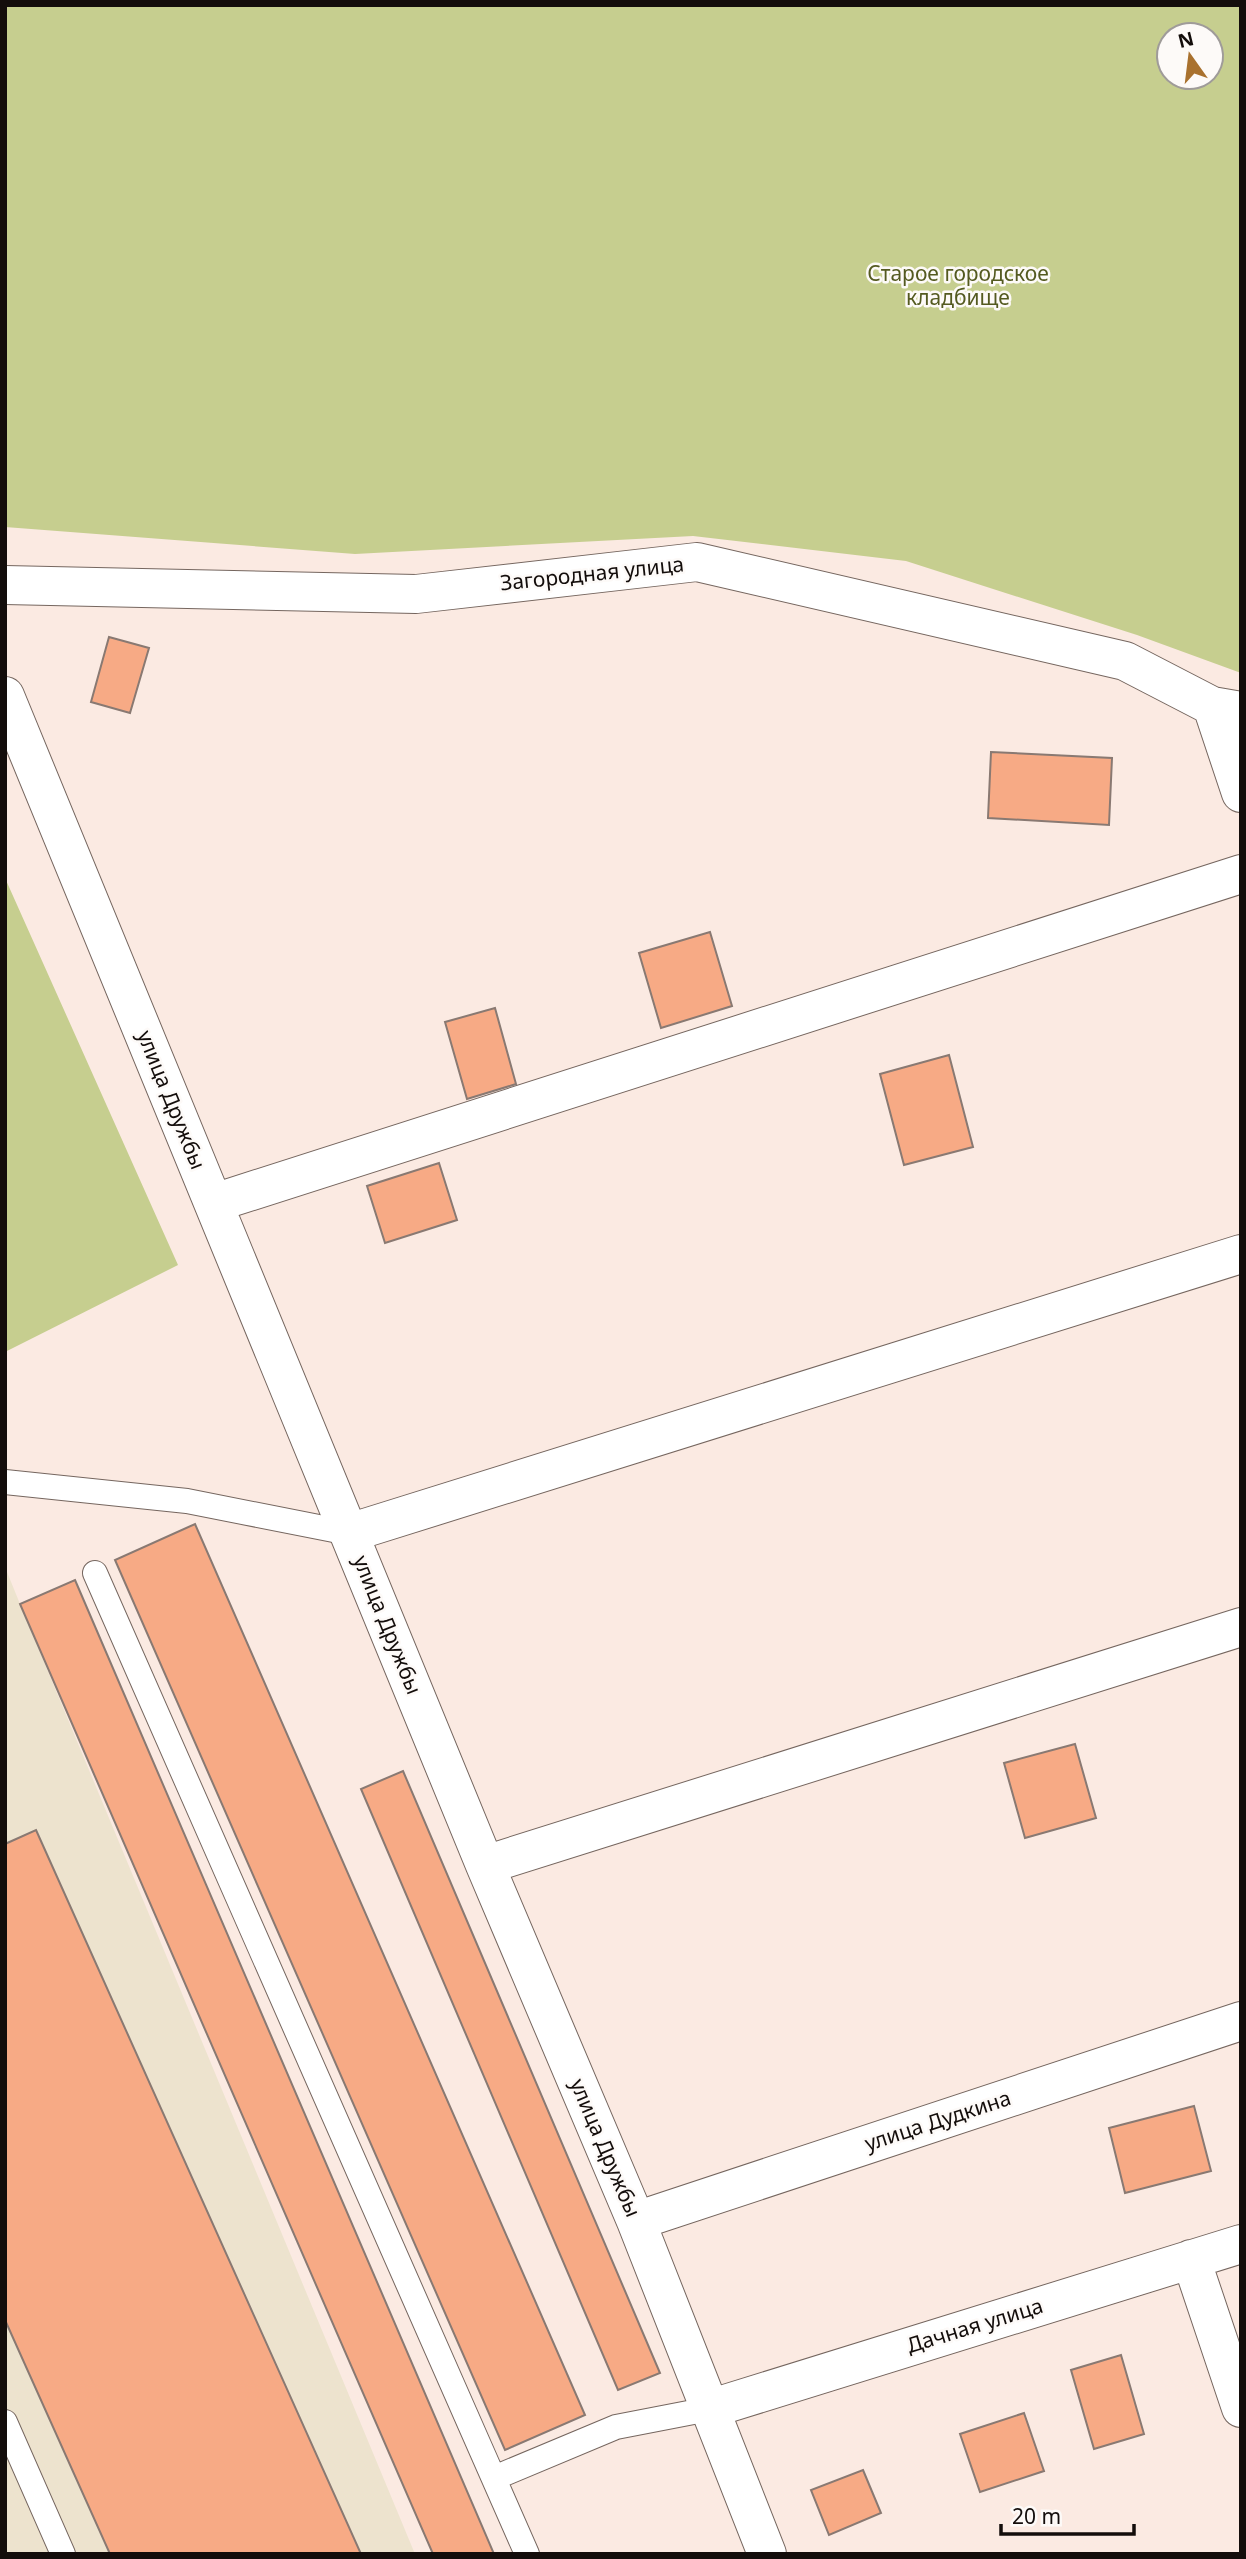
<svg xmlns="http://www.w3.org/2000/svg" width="1246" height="2559" font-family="'Noto Sans',sans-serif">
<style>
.industrial{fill:#ede3ce}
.green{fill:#c6ce8f;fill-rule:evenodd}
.building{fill:#f7aa85;stroke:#897972;stroke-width:2}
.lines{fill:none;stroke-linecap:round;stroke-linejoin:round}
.service-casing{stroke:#75665f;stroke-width:26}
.minor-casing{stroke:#75665f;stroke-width:40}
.service{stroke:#fff;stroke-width:24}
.minor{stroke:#fff;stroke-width:38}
.labels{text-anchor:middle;stroke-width:5;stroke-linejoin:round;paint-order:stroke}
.park-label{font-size:21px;fill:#545a20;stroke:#fdfaf8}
.street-label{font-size:21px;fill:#130d0b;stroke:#fdfaf8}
</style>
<rect width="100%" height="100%" fill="#fbeae2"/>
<path class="industrial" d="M5,1567L20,1604L415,2554H5Z"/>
<path class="green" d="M5,5H1241V673L1137,635L906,561L693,536L355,554L5,527ZM1169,35H1211V77H1169Z
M5,878L178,1265L5,1352Z"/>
<path class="building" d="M109,637L149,648L130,713L91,702Z
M991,752L1112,758L1109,825L988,818Z
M710,932L732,1006L661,1028L639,953Z
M495,1008L516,1084L467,1099L445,1022Z
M949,1055L973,1147L904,1165L880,1074Z
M439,1163L457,1220L385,1243L367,1186Z
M195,1524L585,2415L505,2450L115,1560Z
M75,1580L494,2554H433L20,1604Z
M1075,1744L1096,1818L1025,1838L1004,1763Z
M403,1771L660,2373L618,2390L361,1789Z
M36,1830L361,2554H110L5,2320V1844Z
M1194,2106L1211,2171L1125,2193L1109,2128Z
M1121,2355L1144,2434L1094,2449L1071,2370Z
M1024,2413L1044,2471L980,2492L960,2434Z
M863,2470L881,2513L829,2535L811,2490Z"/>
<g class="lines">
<defs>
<path id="service" d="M5,1482L187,1501L349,1533
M95,1573L527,2554
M5,2422L63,2554
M494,2478L616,2427L709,2409"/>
<path id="minor" d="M5,585L416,594L697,562L1125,661L1212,706L1241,711
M5,696L485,1865L636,2221L767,2554
M1212,706L1241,793
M214,1203L1241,874
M349,1533L1241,1254
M485,1865L1241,1627
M636,2221L1241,2021
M1191,2259L1241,2408
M709,2409L1241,2244"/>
</defs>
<use href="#service" class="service-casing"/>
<use href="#minor" class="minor-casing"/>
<use href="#service" class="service"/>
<use href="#minor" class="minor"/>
</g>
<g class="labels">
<g class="park-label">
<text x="958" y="281">Старое городское<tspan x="958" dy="24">кладбище</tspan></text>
</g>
<g class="street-label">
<text transform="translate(592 574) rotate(-6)" y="7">Загородная улица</text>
<text transform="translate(171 1100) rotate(68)" y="7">улица Дружбы</text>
<text transform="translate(387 1625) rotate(68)" y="7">улица Дружбы</text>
<text transform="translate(938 2121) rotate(-18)" y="7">улица Дудкина</text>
<text transform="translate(605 2148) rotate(67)" y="7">улица Дружбы</text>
<text transform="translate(975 2326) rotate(-17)" y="7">Дачная улица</text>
</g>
</g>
<rect width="1246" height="2559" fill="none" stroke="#130d0b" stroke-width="14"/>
<g transform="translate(1190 56) rotate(346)"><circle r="33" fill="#fdfaf8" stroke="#9f9b99" stroke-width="2"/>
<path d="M0-5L12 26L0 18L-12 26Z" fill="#a9712e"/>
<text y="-10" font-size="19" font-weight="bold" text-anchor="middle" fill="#130d0b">N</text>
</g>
<path d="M1001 2524v10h133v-10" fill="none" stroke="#130d0b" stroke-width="3.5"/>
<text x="1012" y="2524" font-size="21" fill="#130d0b" stroke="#fdfaf8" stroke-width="5" paint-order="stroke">20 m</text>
</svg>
